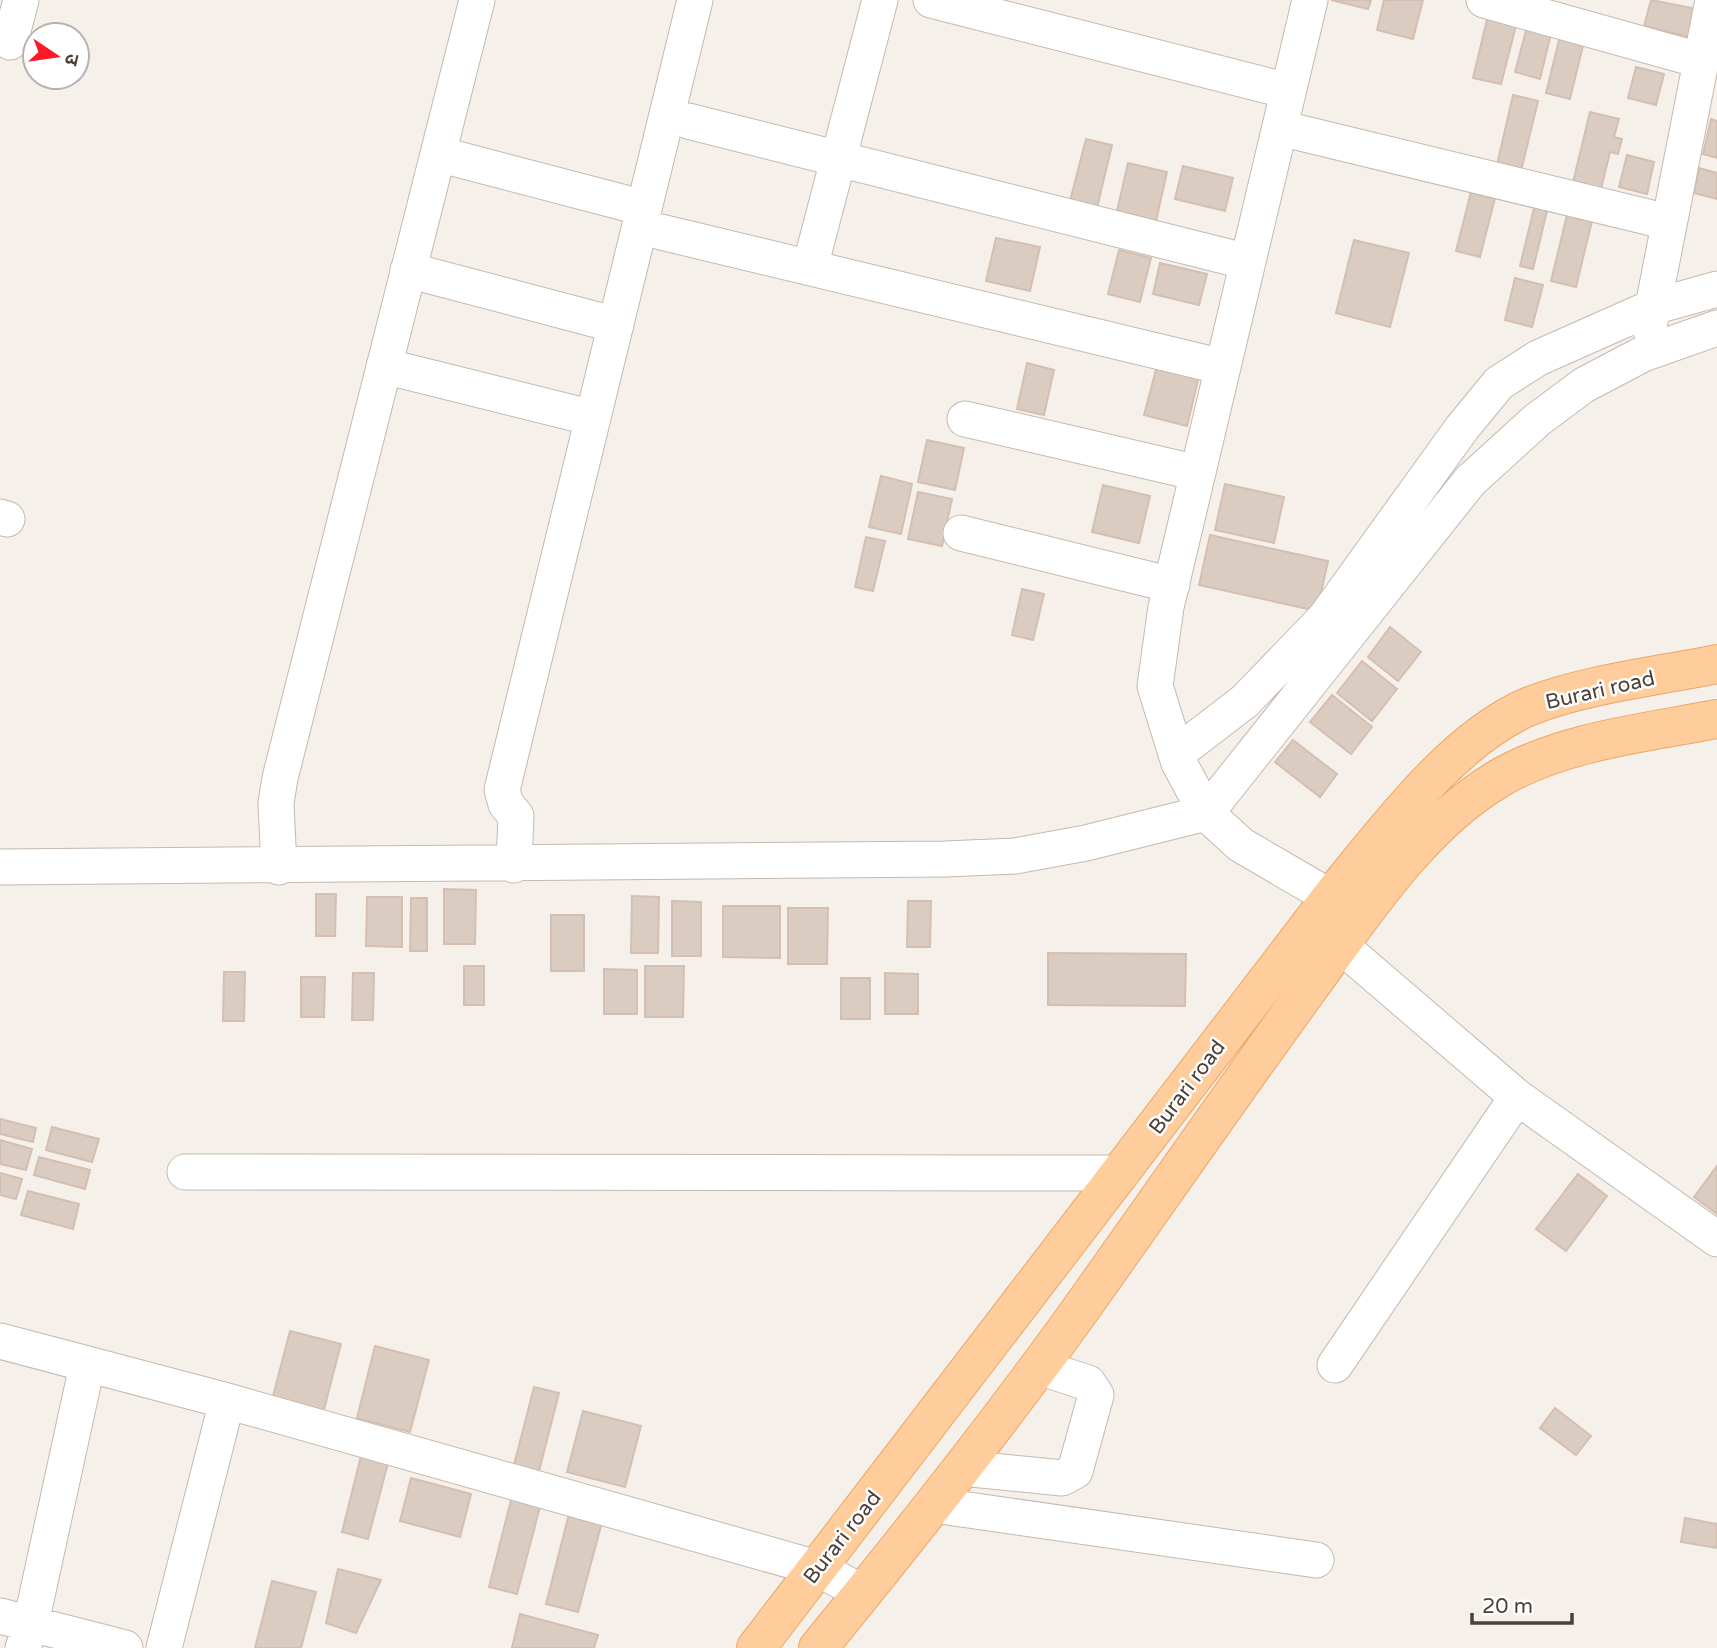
<svg xmlns="http://www.w3.org/2000/svg" width="1717" height="1648" font-family="'Varela Round','Noto Sans Devanagari',sans-serif">
<style>
.building{fill:#dbccc2;stroke:#d4bfb2;stroke-width:2}
.lines{fill:none;stroke-linecap:round;stroke-linejoin:round}
.minor-casing{stroke:#c5b9af;stroke-width:37}
.major-casing{stroke:#eba664;stroke-width:40}
.minor{stroke:#fff;stroke-width:35}
.major{stroke:#ffcd9b;stroke-width:38}
.labels{text-anchor:middle;stroke-width:5;stroke-linejoin:round;paint-order:stroke}
.street-label{font-size:21px;fill:#4b3f38;stroke:#fff}
</style>
<rect width="100%" height="100%" fill="#f6f0eb"/>
<path class="building" d="M1331,0H1371L1368,9Z
M1384,0H1423L1413,39L1377,30Z
M1651,0L1697,9L1690,37L1644,26Z
M1490,7L1519,14L1501,84L1473,78Z
M1527,27L1551,34L1540,79L1515,72Z
M1562,28L1586,33L1570,99L1546,93Z
M1636,67L1664,74L1656,105L1628,98Z
M1513,95L1538,101L1521,171L1497,165Z
M1590,112L1619,119L1614,137L1622,139L1618,154L1610,152L1601,189L1573,182Z
M1711,119L1717,121V158L1703,154Z
M1086,139L1112,145L1096,212L1069,205Z
M1627,155L1654,162L1647,194L1619,187Z
M1128,163L1167,172L1156,221L1117,211Z
M1183,166L1233,178L1225,211L1175,199Z
M1699,168L1717,173V199L1694,193Z
M1473,184L1497,190L1480,257L1456,251Z
M1536,200L1549,203L1533,269L1520,266Z
M1567,215L1592,221L1576,287L1551,281Z
M996,238L1040,247L1030,291L986,281Z
M1354,240L1409,253L1390,327L1336,313Z
M1119,250L1151,258L1140,302L1108,294Z
M1160,263L1207,274L1199,305L1153,294Z
M1515,278L1543,285L1532,327L1505,320Z
M1027,363L1054,370L1044,415L1017,409Z
M1157,366L1199,376L1187,426L1144,415Z
M927,440L964,448L955,490L918,482Z
M881,476L912,484L901,534L869,527Z
M1225,484L1284,497L1274,543L1215,530Z
M1103,485L1150,496L1139,543L1092,532Z
M918,492L952,499L942,546L908,539Z
M1210,535L1328,561L1317,611L1199,585Z
M866,537L885,541L873,591L855,587Z
M1022,589L1044,594L1033,640L1012,635Z
M1390,627L1421,652L1398,681L1368,657Z
M1362,661L1397,689L1372,721L1337,693Z
M1332,695L1372,727L1351,754L1310,722Z
M1293,740L1337,774L1320,797L1275,762Z
M444,889L476,890L475,944H444Z
M316,894H336L335,936H316Z
M632,896L659,897L658,953H631Z
M367,897H402V947L366,946Z
M411,898H427V951H410Z
M672,901L701,902V956H672Z
M908,901H931L930,947H907Z
M723,906H780V958L723,957Z
M788,908H828L827,964H788Z
M551,915H584V971H551Z
M1048,953L1186,954L1185,1006L1048,1005Z
M464,966H484V1005H464Z
M645,966H684L683,1017H645Z
M604,969L637,970V1014H604Z
M224,972H245L244,1021H223Z
M353,973H374L373,1020H352Z
M885,973L918,974V1014H885Z
M301,977H325L324,1017H301Z
M841,978H870V1019H841Z
M0,1119L36,1128L33,1142L0,1134Z
M52,1127L99,1139L92,1162L46,1150Z
M0,1140L32,1149L26,1170L0,1164Z
M39,1157L90,1170L85,1189L34,1175Z
M1717,1166V1214L1694,1197Z
M0,1173L22,1179L16,1199L0,1195Z
M1578,1174L1607,1196L1566,1251L1536,1229Z
M28,1191L79,1204L73,1229L21,1215Z
M290,1331L341,1344L323,1413L272,1400Z
M375,1346L429,1360L410,1432L357,1418Z
M534,1387L559,1393L538,1475L513,1469Z
M1555,1408L1591,1436L1576,1455L1540,1428Z
M583,1411L641,1426L625,1487L567,1472Z
M361,1456L388,1463L368,1539L342,1532Z
M411,1478L471,1494L460,1537L400,1521Z
M512,1496L541,1503L517,1594L489,1587Z
M569,1514L602,1522L578,1612L546,1604Z
M1685,1518L1717,1524V1548L1681,1542Z
M338,1569L381,1580L356,1633L326,1623Z
M272,1581L316,1592L301,1648H255Z
M520,1614L598,1635L594,1648H512Z"/>
<g class="lines">
<defs>
<path id="minor" d="M931,0L1288,91
M1310,0L1166,607L1155,686L1179,763L1206,813L1241,845L1356,912
M1484,0L1699,60
M10,42L21,0
M688,121L1248,262
M1280,128L1668,222
M438,154L644,208
M661,232L1223,367
M810,267L880,0
M408,270L616,325
M1649,327L1713,0
M384,366L593,418
M965,419L1198,473
M0,517L7,519
M961,533L1172,585
M1176,754L1245,701L1325,618L1462,428L1499,383L1538,358L1653,307L1717,289
M514,865L516,816L506,804L502,790L695,0
M0,867L945,859L1015,856L1086,843L1206,813L1470,481L1537,420L1584,385L1643,354L1717,328
M279,867L276,803L280,778L477,0
M1340,945L1517,1097L1717,1239
M185,1172L1122,1173
M0,1341L227,1401L817,1568L863,1593
M1335,1365L1517,1097
M962,1468L1062,1478L1075,1471L1096,1395L1088,1383L1039,1367
M934,1505L1316,1560
M0,1616L125,1648
M23,1648L31,1623L87,1366
M164,1648L227,1401"/>
<path id="major" d="M756,1648L1332,896C1384,833 1453,738 1530,706C1586,684 1658,676 1717,664
M818,1648C913,1532 1006,1415 1093,1292C1164,1192 1234,1091 1306,992C1360,918 1418,827 1498,779C1563,741 1644,733 1717,719"/>
</defs>
<use href="#minor" class="minor-casing"/>
<use href="#major" class="major-casing"/>
<use href="#minor" class="minor"/>
<use href="#major" class="major"/>
</g>
<g class="labels">
<g class="street-label">
<text transform="translate(1600 690) rotate(-13)" y="7">Burari road</text>
<text transform="translate(1187 1087) rotate(-53)" y="7">Burari road</text>
<text transform="translate(842 1537) rotate(-52)" y="7">Burari road</text>
</g>
</g>
<g transform="translate(56 56) rotate(103)"><circle r="33" fill="#ffffff" stroke="#b7b2af" stroke-width="2"/>
<path d="M0-5L12 26L0 18L-12 26Z" fill="#ff1927"/>
<text y="-10" font-size="19" font-weight="bold" text-anchor="middle" fill="#4b3f38">उ</text>
</g>
<path d="M1472 1613v10h100v-10" fill="none" stroke="#4b3f38" stroke-width="3.5"/>
<text x="1482" y="1613" font-size="21" fill="#4b3f38" stroke="#ffffff" stroke-width="5" paint-order="stroke">20 m</text>
</svg>
